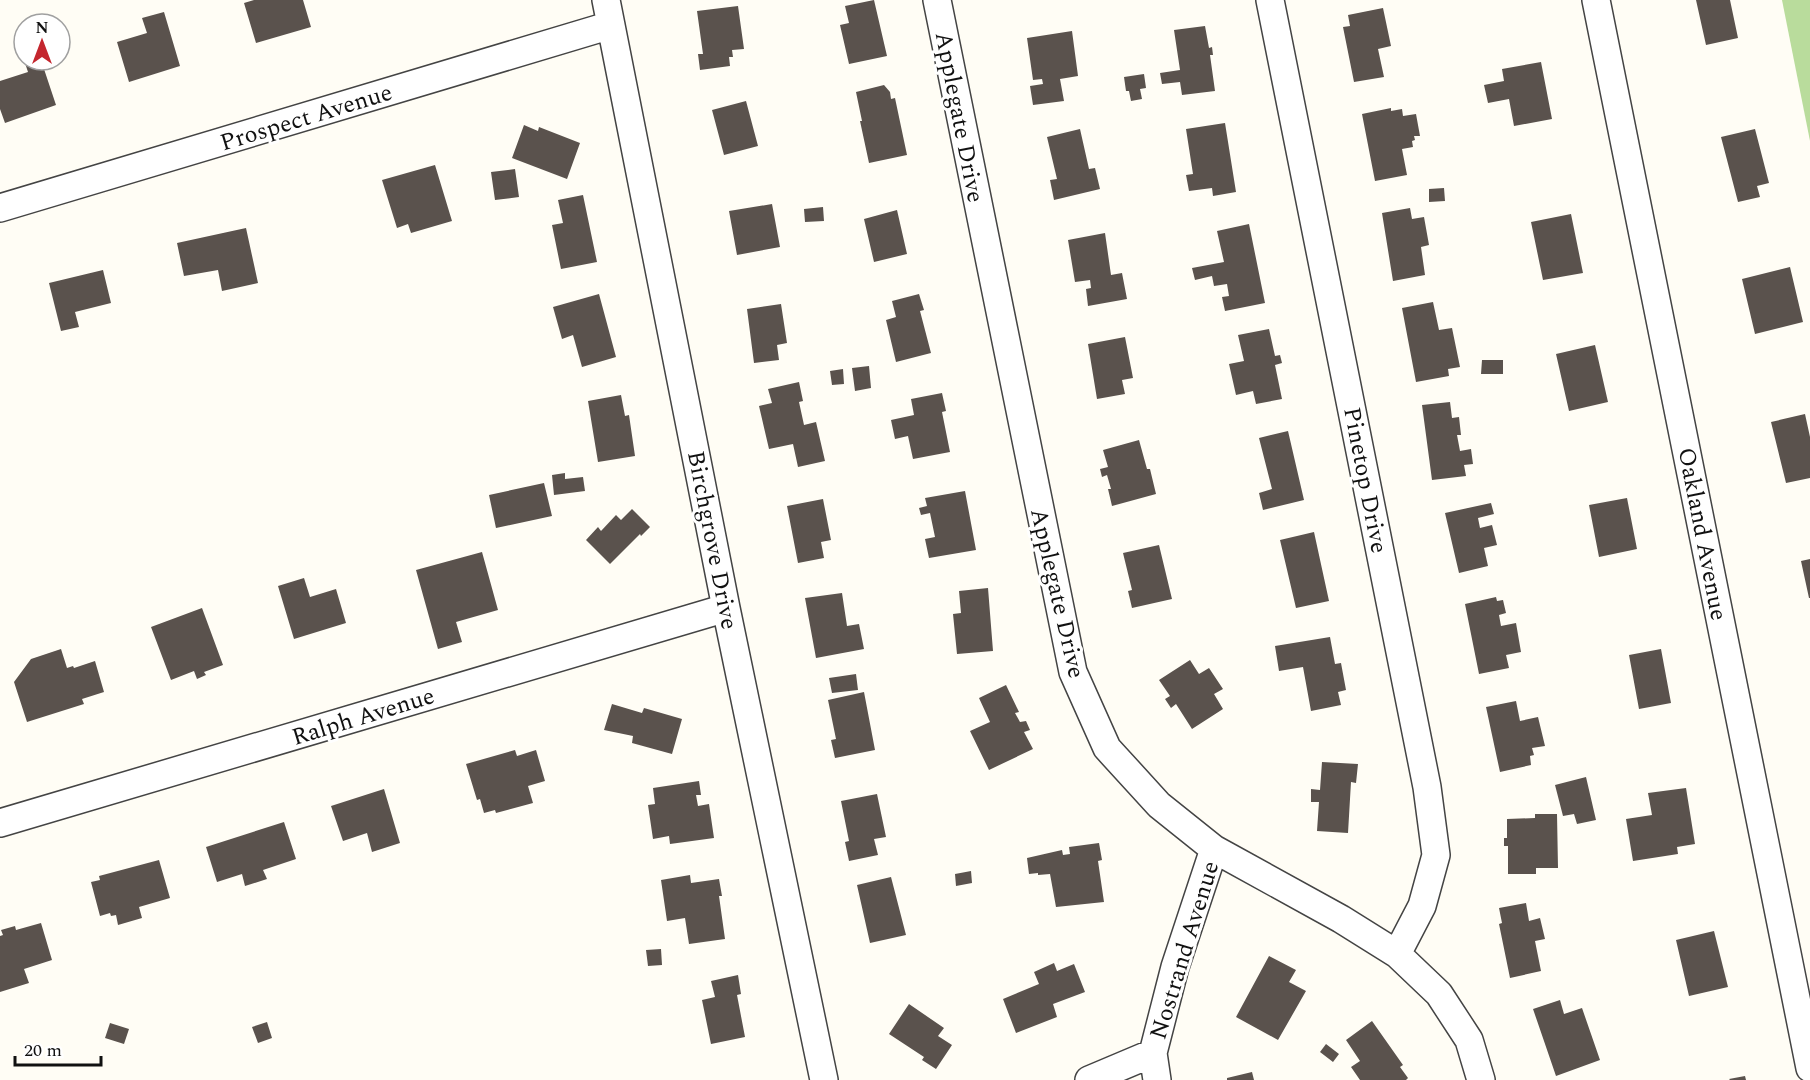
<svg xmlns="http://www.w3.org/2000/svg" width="1810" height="1080" font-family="Spectral,serif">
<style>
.forest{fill:#b9dc9c}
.building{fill:#5a524d}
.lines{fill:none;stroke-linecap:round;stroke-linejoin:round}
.street-casing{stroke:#444;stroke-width:30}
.street{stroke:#fff;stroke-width:27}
.labels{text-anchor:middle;stroke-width:6;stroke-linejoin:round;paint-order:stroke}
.street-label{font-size:24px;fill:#111;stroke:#fff}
</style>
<rect width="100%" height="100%" fill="#fffdf5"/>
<path class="forest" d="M1782,0H1810V141Z"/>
<path class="building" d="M254,0H303L311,27L256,43L244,3Z
M874,0L887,56L849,64L840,25L849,23L845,6Z
M1696,0H1730L1738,38L1706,45Z
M738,6L744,49L732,50L733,57H729L730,66L700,70L698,54H703L697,11Z
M1383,8L1391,46L1378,49L1384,77L1354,82L1343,27L1350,26L1348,15Z
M164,12L180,66L129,82L117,42L147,33L142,18Z
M1205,26L1209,48L1212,47L1213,55H1210L1215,91L1182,95L1180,82L1162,84L1160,73L1180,70L1174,30Z
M1072,31L1078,76L1060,79L1064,101L1033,105L1030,86L1043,84L1042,79L1033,80L1027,38Z
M24,60H41L56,105L5,123L0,109V81L28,72Z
M1541,62L1552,119L1514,126L1509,99L1488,103L1484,85L1504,81L1502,69Z
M1144,74L1146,88L1140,89L1142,99L1131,101L1129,91H1126L1124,77Z
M884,85L890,92L891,99L895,98L907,155L869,163L860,121H862L856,92Z
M746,101L758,146L724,155L712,110Z
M1391,108V111L1402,109L1403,116L1416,114L1420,136H1414L1415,140L1412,141L1413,147L1402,149L1407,175L1375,181L1362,114Z
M1225,123L1236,192L1213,196L1212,188L1189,191L1186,175L1193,174L1186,129Z
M524,125L538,131L539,127L580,143L567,179L512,158Z
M1080,129L1089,169L1095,168L1100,189L1054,200L1050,180L1057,179L1047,137Z
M1755,129L1769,183L1757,186L1760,197L1738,202L1721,137Z
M435,165L452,221L411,233L408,224L397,228L382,180Z
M515,169L519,197L495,200L491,172Z
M1444,188L1445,201L1429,202V189Z
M583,195L597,262L561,269L552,225L563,223L558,200Z
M772,204L780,247L737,255L729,211Z
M823,207L824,221L805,222L804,209Z
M1410,208L1412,219L1424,217L1429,245L1421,247L1425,275L1393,281L1382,213Z
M897,210L907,254L874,262L864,219Z
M1571,214L1583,273L1543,280L1531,222Z
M1249,224L1265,303L1225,311L1222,297L1229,296L1227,284L1214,286L1212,276L1195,280L1192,268L1224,262L1217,231Z
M246,228L258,283L222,291L218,270L184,276L177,243Z
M1105,233L1111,275L1122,273L1127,299L1088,306L1086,289L1091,288L1090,280L1075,282L1068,240Z
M1790,267L1803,322L1755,334L1742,279Z
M103,270L111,303L75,312L79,327L61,331L49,283Z
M599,294L616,357L582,367L573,335L562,339L553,307Z
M919,294L924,310L920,311L931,353L896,362L886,320L896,317L892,301Z
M1433,302L1439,330L1452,328L1460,367L1448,369L1449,376L1416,382L1402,308Z
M781,304L787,343L777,345L779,360L754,363L747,309Z
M1269,329L1275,356L1280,355L1282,363L1275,365L1282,399L1256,404L1253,391L1236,395L1229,364L1244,361L1238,335Z
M1125,337L1133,378L1122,380L1125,394L1097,399L1088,344Z
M1595,345L1608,402L1569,411L1556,354Z
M1482,360H1503V374H1481Z
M869,366L871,388L855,391L852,368Z
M843,369L844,384L832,385L830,371Z
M799,382L803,401L799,402L804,425L816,422L825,461L798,467L793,444L769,449L759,406L772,403L768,389Z
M942,393L946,411L942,412L950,452L913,459L908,436L895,439L891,420L914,415L911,399Z
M621,395L625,416L629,415L635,456L598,462L588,401Z
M1450,402L1452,418L1459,417L1461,435H1457L1460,451L1471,449L1473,464L1464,465L1466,476L1432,480L1422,405Z
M1805,414L1810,437V478L1786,483L1771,422Z
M1288,431L1304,500L1263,510L1259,493L1272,489L1259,438Z
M1139,440L1147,469H1150L1156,494L1112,506L1108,489H1111L1107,475L1102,477L1100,469L1108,467L1103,450Z
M565,473V479L583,477L585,491L554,495L552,475Z
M544,483L552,516L496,528L489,495Z
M965,491L976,550L929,558L925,539L935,537L930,513L921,515L919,508L927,506L925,498Z
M1627,498L1637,549L1599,557L1589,505Z
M823,499L831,540L821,542L824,558L798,563L787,506Z
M1491,503L1494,514L1478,518L1480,528L1492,525L1497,545L1484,548L1488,566L1459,573L1445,513Z
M632,509L650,527L641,536L640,534L610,564L586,540L598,527L601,531L616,515L621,520Z
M1314,532L1329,601L1296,608L1280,540Z
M1159,545L1172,599L1132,608L1128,591L1132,590L1123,553Z
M482,552L498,610L456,622L462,642L438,649L416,570Z
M1810,559V598H1809L1801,561Z
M304,578L310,597L336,589L346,623L294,639L278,586Z
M988,588L993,651L957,654L953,614L961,613L959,591Z
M842,593L847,626L859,624L864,649L816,658L805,598Z
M1496,597L1497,601L1503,600L1506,613L1499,615L1501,626L1516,623L1521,652L1506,655L1509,668L1479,674L1465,604Z
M202,608L223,665L204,672L206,675L197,679L194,671L171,680L151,627Z
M1330,637L1335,664L1341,663L1346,690L1338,692L1341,705L1311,711L1303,667L1279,671L1275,646Z
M61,649L67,668L73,666L74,668L95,661L104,692L82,699L84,704L27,722L14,682L31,659Z
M1661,649L1671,703L1639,709L1629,655Z
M1190,660L1199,674L1209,668L1223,689L1214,694L1223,709L1192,729L1176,704L1171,708L1165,699L1170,696L1159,680Z
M856,674L858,690L832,693L829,678Z
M1006,685L1019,712L1015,713L1020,722L1026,721L1030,730L1024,732L1033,749L989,770L970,731L990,722L979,698Z
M864,692L875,750L835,758L831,740L836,739L828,700Z
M1516,701L1520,721L1538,717L1545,746L1532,748L1534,755L1530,756L1531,765L1500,772L1486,707Z
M612,704L642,713L644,708L682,719L672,754L632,743L633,736L604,730Z
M515,750L517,756L536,750L545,781L528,786L533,803L496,813L495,810L484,813L480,799L477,800L466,764Z
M1322,762L1358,764L1356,783L1351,782L1348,833L1317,831L1319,802H1311V789L1320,790Z
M1586,777L1596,820L1577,824L1574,814L1563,816L1555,785Z
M699,781L701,795H696L698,806L709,804L714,838L670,844L669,836L653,839L648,805L655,804L653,788Z
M1686,788L1695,844L1677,847L1678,854L1633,861L1626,819L1652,815L1648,793Z
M384,789L400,843L372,852L367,833L343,841L331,806Z
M877,794L886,837L874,839L878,855L849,861L845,842L849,841L841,801Z
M1535,814H1557L1558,868H1536V874H1508V846H1504V838H1507V819L1535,818Z
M284,822L296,859L263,870L267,879L245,886L242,874L217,882L206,847Z
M1099,843L1102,860L1098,861L1104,902L1056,907L1050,874L1038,875V873L1029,874L1027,858L1062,850L1063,855L1070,854L1069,847Z
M159,860L170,898L139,907L142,918L118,925L116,915L111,916L110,913L100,916L91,882L100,880L99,876Z
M971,871L972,883L956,886L955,874Z
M690,875L691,883L719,879L722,896H719L725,939L689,944L685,918L667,921L661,880Z
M891,877L906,935L870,943L857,885Z
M1526,903L1529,921L1540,918L1545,939L1535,941L1541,971L1510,978L1499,924L1502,923L1499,908Z
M41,923L52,960L24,969L29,983L0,992V936L3,935L1,930L15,926L16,930Z
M1714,931L1728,987L1689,996L1676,940Z
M661,949L662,965L648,966L646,950Z
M1269,956L1296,970L1289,982L1306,991L1278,1040L1236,1017Z
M1054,963L1057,971L1074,964L1085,992L1053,1004L1057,1017L1016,1033L1003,999L1039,984L1034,972Z
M738,975L741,994L737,995L745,1037L711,1044L702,1000L715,997L711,981Z
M1560,1000L1564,1014L1582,1008L1600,1060L1556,1076L1533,1009Z
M909,1004L944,1028L938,1036L952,1045L936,1069L922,1060L924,1057L889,1034Z
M1372,1021L1403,1065L1400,1067L1408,1078L1406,1080H1360L1351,1067L1360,1061L1346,1040Z
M267,1022L272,1038L258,1043L252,1027Z
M110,1023L129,1029L124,1044L105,1038Z
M1326,1044L1339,1054L1333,1062L1320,1052Z
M1252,1072L1254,1080H1227V1078Z
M1745,1076L1746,1080H1730L1729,1079Z"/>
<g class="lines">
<defs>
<path id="street" d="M606,0L726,608L824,1080
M937,0L1073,672L1107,748L1159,805L1214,849L1341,919L1397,954L1439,994L1469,1040L1481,1080
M1270,0L1427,787L1436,855L1422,906L1397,954
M1596,0L1810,1068
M0,208L611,25
M0,823L726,608
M1153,1053L1157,1080
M1089,1080L1153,1053L1175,967L1214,849"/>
</defs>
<use href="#street" class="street-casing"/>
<use href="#street" class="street"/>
</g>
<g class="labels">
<g class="street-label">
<text transform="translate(306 117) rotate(-17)" y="8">Prospect Avenue</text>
<text transform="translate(960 117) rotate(79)" y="8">Applegate Drive</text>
<text transform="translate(1366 480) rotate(79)" y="8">Pinetop Drive</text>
<text transform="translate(1703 534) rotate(79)" y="8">Oakland Avenue</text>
<text transform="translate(713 540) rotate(79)" y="8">Birchgrove Drive</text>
<text transform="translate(1058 593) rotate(77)" y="8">Applegate Drive</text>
<text transform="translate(363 716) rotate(-17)" y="8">Ralph Avenue</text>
<text transform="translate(1184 950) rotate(-73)" y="8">Nostrand Avenue</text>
</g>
</g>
<g transform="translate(42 42)"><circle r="28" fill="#ffffff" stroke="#a0a0a0" stroke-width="1.5"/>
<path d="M0-4.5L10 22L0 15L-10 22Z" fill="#c4262e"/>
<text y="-9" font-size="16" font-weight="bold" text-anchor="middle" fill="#111111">N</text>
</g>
<path d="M15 1056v9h86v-9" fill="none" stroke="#111111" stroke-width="3"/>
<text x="24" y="1056" font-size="18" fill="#111111" stroke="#ffffff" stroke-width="4.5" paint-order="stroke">20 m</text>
</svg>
